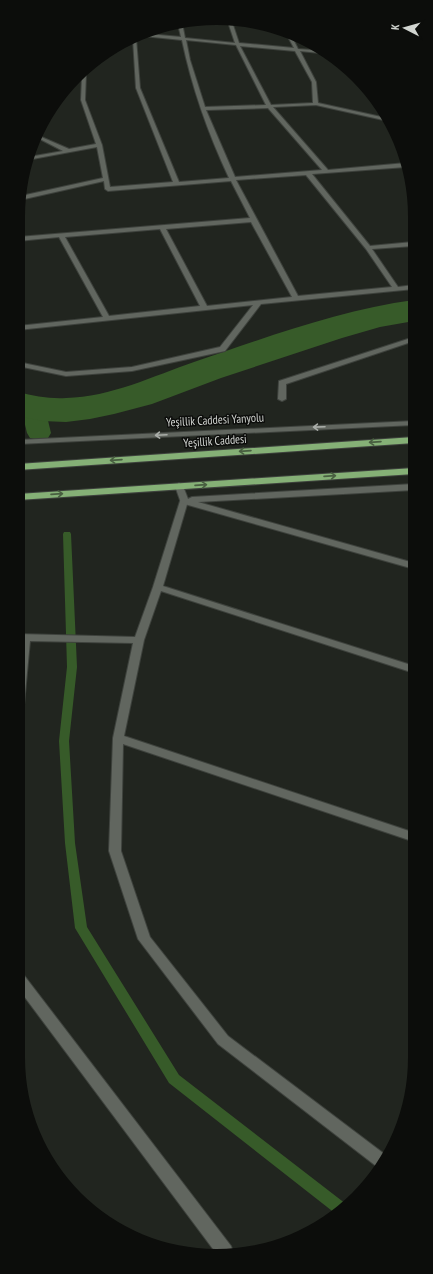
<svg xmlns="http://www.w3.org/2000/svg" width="433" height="1274" font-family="'PT Sans Narrow',sans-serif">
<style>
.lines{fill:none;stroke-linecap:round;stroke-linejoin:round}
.stream{fill:#375b29;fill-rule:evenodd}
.canal{fill:#375b29;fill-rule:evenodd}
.river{fill:#375b29;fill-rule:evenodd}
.minor-casing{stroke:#3e423d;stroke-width:2}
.tertiary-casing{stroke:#3e423d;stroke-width:2}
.trunk-casing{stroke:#3e423d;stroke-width:2}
.minor{fill:#61665f;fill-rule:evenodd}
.tertiary{fill:#61665f;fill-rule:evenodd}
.trunk{fill:#85b076;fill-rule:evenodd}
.oneway{stroke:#aaaea9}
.oneway2{stroke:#485e40}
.labels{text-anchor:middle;stroke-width:3;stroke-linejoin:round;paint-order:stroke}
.street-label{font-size:12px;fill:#d2d5d1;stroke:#0c0d0b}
</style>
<rect width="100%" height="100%" fill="#21251f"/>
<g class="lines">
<path class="stream" d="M64,532H70L71,534L77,667L69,741L75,843L87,927L179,1075L346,1204L336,1214L169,1083L75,928L65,843L59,741L67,667L63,534Z"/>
<path class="canal" d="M33,401L41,403L45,408L51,433L48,438L39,440L30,438L27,433L21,408L25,403Z"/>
<path class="river" d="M414,300V321L380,327L342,338L221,378L152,404L114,414L90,419L66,422L42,421L18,416V392C34,396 50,399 66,398C111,397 153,376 194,362C264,338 340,310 414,300Z"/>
<defs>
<path id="minor" d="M228,22H232L239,43L294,48L286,33L291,35L298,49L327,51L330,54L300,51L316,82L318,103L386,118L388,121L316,105L273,107L328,170L406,163V167L312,174L370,246L413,242V246L372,249L398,287L414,285V289L261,304L225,351L132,371L66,376L18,366V362L66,372L132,367L220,347L253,305L18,330V326L103,317L59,237L18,241V237L250,218L231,181L108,191L105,189L104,181L20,200L21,196L103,178L97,147L27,160L29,157L63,151L38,138L39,136L69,149L96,144L81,100L82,76L85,73L86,74L85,100L102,145L110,187L173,182L136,88L133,39L136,38L140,88L179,182L229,178C208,133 192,88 182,40L143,36L148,34L181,37L178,24L182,23L185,38L235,43ZM186,40L236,45L266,105L205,107L190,60ZM240,46L295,51L312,82L313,103L271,105ZM268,108L322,170L235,177L206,110ZM306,175L366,249L392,287L298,296L236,180ZM251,222L292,297L207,306L166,229ZM160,229L200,306L109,316L65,237Z
M414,337V341L286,384V399L282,401L278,399L279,381Z
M414,421V425L18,444V440Z
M184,498L188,501L163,586L414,666V673L161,591L144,640L124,736L415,833V842L123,744L121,851L150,937L228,1036L387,1156L380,1169L218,1044L138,939L109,851L113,738L133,643L30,641L23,715L22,718L18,719V658L20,640H18V634L135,637L153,587L180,501Z
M18,972L23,974L231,1246L233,1252L216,1253L18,988Z"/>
<path id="tertiary" d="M179,483L183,486L188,499L192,497L414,484V490L198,502L414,563V569L181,503L175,486Z"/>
<path id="trunk" d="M414,437V443L18,470V464Z
M414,468V474L18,500V494Z"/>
</defs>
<use href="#minor" class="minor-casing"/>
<use href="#tertiary" class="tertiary-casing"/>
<use href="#trunk" class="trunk-casing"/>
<use href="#minor" class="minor"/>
<use href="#tertiary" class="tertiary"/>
<use href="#trunk" class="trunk"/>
</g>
<defs><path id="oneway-shaft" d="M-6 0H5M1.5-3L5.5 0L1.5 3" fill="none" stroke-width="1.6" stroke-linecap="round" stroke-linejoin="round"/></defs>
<g class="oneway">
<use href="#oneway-shaft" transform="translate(319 427) rotate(178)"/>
<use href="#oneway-shaft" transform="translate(161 435) rotate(177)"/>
</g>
<g class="oneway2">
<use href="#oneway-shaft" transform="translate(375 442) rotate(176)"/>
<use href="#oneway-shaft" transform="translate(245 451) rotate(176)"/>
<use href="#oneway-shaft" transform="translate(116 460) rotate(176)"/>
<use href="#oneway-shaft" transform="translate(330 476) rotate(-4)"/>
<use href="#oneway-shaft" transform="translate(201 485) rotate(-4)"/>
<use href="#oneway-shaft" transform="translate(57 494) rotate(-4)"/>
</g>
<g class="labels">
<g class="street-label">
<text transform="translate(215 420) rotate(-3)" y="4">Yeşillik Caddesi Yanyolu</text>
<text transform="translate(215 441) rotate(-4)" y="4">Yeşillik Caddesi</text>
</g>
</g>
<path d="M0 0H433V1274H0ZM216 25H217A191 191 0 0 1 408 216V1058A191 191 0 0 1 217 1249H216A191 191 0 0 1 25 1058V216A191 191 0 0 1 216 25Z" fill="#0c0d0b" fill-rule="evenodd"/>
<g transform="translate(405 28) rotate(276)" stroke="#0c0d0b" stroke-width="3" paint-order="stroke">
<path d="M0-3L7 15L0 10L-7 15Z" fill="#d2d5d1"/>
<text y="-6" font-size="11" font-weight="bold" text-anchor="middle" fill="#d2d5d1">K</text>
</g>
</svg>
